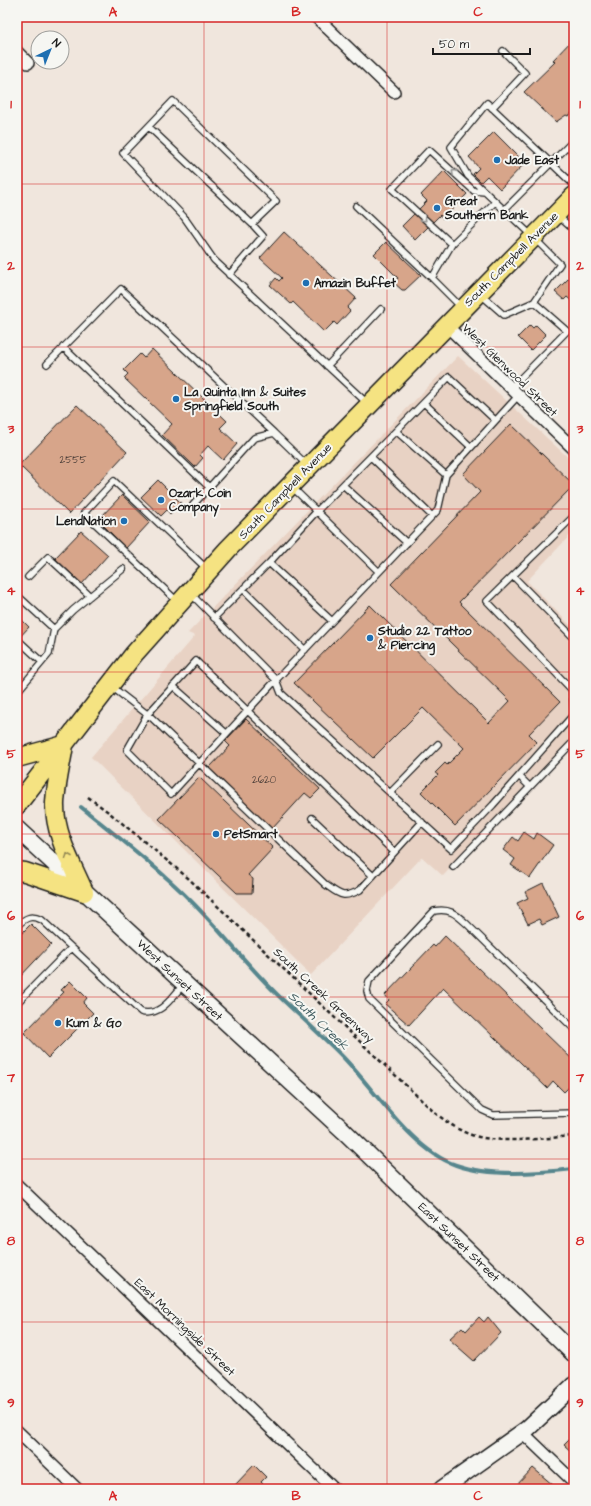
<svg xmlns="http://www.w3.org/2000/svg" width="591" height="1506" font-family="'Architects Daughter',sans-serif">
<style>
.built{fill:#e8d2c4}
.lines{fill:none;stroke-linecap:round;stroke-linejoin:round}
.stream{stroke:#56868d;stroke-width:4}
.building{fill:#d7a58a;stroke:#1c1c1c}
.lane-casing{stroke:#1c1c1c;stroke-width:8}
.street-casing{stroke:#1c1c1c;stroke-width:14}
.secondary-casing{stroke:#1c1c1c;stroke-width:19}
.primary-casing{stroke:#1c1c1c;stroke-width:21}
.path{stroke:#1c1c1c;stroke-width:2.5;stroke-dasharray:4 3;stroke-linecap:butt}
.lane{stroke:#f6f6f2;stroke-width:5.5}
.street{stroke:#f6f6f2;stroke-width:11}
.secondary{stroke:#f6f6f2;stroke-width:16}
.primary{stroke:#f5e382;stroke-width:18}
.oneway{stroke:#949492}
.oneway2{stroke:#938954}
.grid{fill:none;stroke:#d62828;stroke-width:1;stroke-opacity:0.55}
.poi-dot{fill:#1f6fb2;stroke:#f6f6f2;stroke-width:1.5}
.labels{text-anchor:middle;stroke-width:4;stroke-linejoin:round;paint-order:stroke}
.number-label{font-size:10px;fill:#4b3e38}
.poi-label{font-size:12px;font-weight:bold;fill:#1c1c1c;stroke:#f6f6f2;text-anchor:start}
.street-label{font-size:12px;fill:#1c1c1c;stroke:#f6f6f2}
.water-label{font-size:13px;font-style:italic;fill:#3e5a5e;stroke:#f6f6f2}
.neatline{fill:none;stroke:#d62828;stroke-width:1.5}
.grid-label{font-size:13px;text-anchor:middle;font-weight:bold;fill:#d62828}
</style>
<rect width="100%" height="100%" fill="#f0e6dd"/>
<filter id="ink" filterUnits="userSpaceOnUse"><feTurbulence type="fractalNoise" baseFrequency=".025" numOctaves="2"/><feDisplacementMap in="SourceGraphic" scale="8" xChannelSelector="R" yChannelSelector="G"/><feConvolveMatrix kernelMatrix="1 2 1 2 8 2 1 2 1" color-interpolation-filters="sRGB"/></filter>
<g filter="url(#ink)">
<path class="built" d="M458,356L574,463V531L527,581L574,629V736L443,876L422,857L311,975L91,757L195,636L188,633Z"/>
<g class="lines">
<path class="stream" d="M81,807C118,837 157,867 191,901C223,933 250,969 283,1000C302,1018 322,1036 341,1055C374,1088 411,1150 456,1165C490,1177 538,1173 574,1169"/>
</g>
<path class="building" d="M574,38V115L572,113L568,116L566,115L556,122L524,92L555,62L553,60Z
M494,132L525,163L500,189L487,176L481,182L473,174L479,168L469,157Z
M444,171L467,194L443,219L440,215L415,240L402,226L427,201L421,195Z
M284,232L356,298L347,308L350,311L337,325L334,322L324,332L293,302L291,304L270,285L276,278L279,281L282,278L260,258Z
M386,242L421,275L405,290H402L394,283L398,278L374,254Z
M574,273V303L567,297L564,300L555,292Z
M530,325L533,328L536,325L546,335L531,350L518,337Z
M152,349L227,421L220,428L237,444L223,460L208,446L200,455L203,458L195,467L162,435L172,424L124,378L128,374L124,370L140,354L144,358Z
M77,405L127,452L69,514L19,465Z
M511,424L574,485L459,602L560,702L529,734L537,742L455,826L421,792L438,775L435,773L445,763L447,765L464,748L423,708L373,758L294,683L370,605L489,723L510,701L391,584L480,492L463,474Z
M158,480L181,503L170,514L167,510L161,516L141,497Z
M122,495L150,522L126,548L98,520Z
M81,531L108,555L82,584L55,558Z
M17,615L29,627L17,640Z
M246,719L320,789L311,798L305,793L272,829L209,768L230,746L225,741Z
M199,777L273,848L248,875L253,879L252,893H237L159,819Z
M524,832L534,839L537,833L553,845L530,878L511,865L515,859L503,850L513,837L518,841Z
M543,883L559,917L542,925L539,919L528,924L517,903L528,898L525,892Z
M31,924L51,944L17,980V938Z
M445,936L574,1061V1086L571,1089L569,1087L564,1092L553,1081L547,1088L443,988L409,1025L385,1004L389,1000L385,995L433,945L435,947Z
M70,981L87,998L83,1003L93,1013L48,1058L24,1033L64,992L61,990Z
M479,1317L484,1322L488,1317L501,1333L474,1361L449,1339L462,1327L466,1331Z
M574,1435V1454L564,1445Z
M254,1465L266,1477L261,1482L268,1489H239L235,1485Z
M533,1468L553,1485L551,1489H513Z"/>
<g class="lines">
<defs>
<path id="lane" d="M492,108L525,73L503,51
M149,127L252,224L276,201L173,101L123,153L184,217L214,260L367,403
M574,140L551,163L574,185
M356,206L432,278
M504,210L551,163L487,103L451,147L468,176L533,237L560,264L534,302L567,331L511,388
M558,216L574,230
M452,244L392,189L429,150L474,191L485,192
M229,275L263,236L252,224
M480,294L504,315L534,302
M461,307L432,278L452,244L495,202
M63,347L209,487
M47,364L121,289L274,433
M327,366L381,309
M424,403L471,447
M396,431L446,475
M566,442L574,434
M371,457L432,516
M343,485L407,543
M292,487L379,572
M193,505L254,438L274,433L307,465
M574,516L487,601L572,690L574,709
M269,563L317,511L449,377L495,420
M513,576L574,638
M28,577L48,557L90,596
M243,589L305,650
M191,594L276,680L438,510L446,475L518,396
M17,595L54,629L73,610L123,569
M178,602L84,513L114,481L207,569
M214,618L269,563L332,621
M17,639L42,662
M173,686L226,733
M112,687L152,718L326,885C340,895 343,899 360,890L422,822
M17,692L49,654L54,629
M519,776L530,787
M390,793L438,744
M312,818L373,876
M394,852L196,661L147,715L127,750L171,794L276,680L281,693L451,849L493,805L574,714
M453,867L574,741
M17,926C26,917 31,915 42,920L141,1012C161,1017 172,997 184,984
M17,1003L71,948
M574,1029L467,924C456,914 450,908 434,911L369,981L367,991L369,999L482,1110L493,1115L574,1113"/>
<path id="street" d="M316,17L394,92
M17,52L28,63
M446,325L574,449
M17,1185L334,1489
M17,1431L77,1489
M522,1432L574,1482"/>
<path id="secondary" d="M17,829L344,1131L574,1354
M442,1489L527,1429L574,1385"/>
<path id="primary" d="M17,758L64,745C61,764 56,784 55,803C54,834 72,864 84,892
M17,805L134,654L228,549L574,196
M17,871L25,872L84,892"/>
</defs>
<use href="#lane" class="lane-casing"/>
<use href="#street" class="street-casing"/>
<use href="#secondary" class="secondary-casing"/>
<use href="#primary" class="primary-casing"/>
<path class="path" d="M88,797L111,814L188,878L435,1113C447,1122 460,1132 475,1136C504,1144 544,1138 574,1136"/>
<use href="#lane" class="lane"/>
<use href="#street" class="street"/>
<use href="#secondary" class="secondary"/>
<use href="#primary" class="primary"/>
</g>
<defs><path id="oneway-chevron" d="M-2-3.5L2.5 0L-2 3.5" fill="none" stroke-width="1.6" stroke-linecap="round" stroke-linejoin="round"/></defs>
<g class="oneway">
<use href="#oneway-chevron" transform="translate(454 172) rotate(-138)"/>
<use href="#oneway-chevron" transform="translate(424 219) rotate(43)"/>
</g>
<use class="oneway2" href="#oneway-chevron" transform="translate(68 856) rotate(-112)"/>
</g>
<path class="grid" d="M204,17V1489M387,17V1489M17,184H574M17,347H574M17,509H574M17,672H574M17,834H574M17,997H574M17,1159H574M17,1322H574"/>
<g class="poi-dot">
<circle cx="497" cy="160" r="4"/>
<circle cx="437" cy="208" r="4"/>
<circle cx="306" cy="283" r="4"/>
<circle cx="176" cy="399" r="4"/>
<circle cx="161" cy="500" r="4"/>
<circle cx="124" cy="521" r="4"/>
<circle cx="370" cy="638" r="4"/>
<circle cx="216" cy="834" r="4"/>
<circle cx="58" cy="1023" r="4"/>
</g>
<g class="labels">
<g class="number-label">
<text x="73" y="463">2555</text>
<text x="264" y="783">2620</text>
</g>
<g class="poi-label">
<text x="505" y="164">Jade East</text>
<text x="445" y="205">Great<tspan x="445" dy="14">Southern Bank</tspan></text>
<text x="314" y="287">Amazin Buffet</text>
<text x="184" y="396">La Quinta Inn &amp; Suites<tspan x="184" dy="14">Springfield South</tspan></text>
<text x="169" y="497">Ozark Coin<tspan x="169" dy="14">Company</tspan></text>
<text x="116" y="525" text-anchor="end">LendNation</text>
<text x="378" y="635">Studio 22 Tattoo<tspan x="378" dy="14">&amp; Piercing</tspan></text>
<text x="224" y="838">PetSmart</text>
<text x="66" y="1027">Kum &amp; Go</text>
</g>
<g class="street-label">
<text transform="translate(511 259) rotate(-45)" y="4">South Campbell Avenue</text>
<text transform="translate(510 370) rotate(44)" y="4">West Glenwood Street</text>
<text transform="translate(285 491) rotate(-46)" y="4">South Campbell Avenue</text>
<text transform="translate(180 980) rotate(43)" y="4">West Sunset Street</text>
<text transform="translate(324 995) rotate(43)" y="4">South Creek Greenway</text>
<text transform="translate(459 1242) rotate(44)" y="4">East Sunset Street</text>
<text transform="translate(185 1327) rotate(44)" y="4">East Morningside Street</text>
</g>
<g class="water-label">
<text transform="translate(319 1020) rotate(44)" y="5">South Creek</text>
</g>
</g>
<rect width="591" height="1506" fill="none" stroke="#f6f6f2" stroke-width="44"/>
<g transform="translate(50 50) rotate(43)"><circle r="19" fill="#f6f6f2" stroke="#9f9f9c"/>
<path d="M0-3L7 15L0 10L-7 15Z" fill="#1f6fb2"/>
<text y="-6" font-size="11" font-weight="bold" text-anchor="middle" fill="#1c1c1c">N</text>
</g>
<path d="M433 48v6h97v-6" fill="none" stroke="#1c1c1c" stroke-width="2"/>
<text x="439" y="48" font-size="12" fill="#1c1c1c" stroke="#f6f6f2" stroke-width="3" paint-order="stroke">50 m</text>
<rect x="22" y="22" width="547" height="1462" class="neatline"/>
<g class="grid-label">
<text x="113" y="16">A</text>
<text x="296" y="16">B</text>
<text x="478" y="16">C</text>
<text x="11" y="108">1</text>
<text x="580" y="108">1</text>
<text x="11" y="270">2</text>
<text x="580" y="270">2</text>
<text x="11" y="433">3</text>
<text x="580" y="433">3</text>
<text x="11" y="595">4</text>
<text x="580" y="595">4</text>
<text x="11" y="758">5</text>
<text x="580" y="758">5</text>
<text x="11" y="920">6</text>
<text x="580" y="920">6</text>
<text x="11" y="1082">7</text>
<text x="580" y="1082">7</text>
<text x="11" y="1245">8</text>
<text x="580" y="1245">8</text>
<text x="11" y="1407">9</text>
<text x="580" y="1407">9</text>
<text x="113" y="1500">A</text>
<text x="296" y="1500">B</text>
<text x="478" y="1500">C</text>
</g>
</svg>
